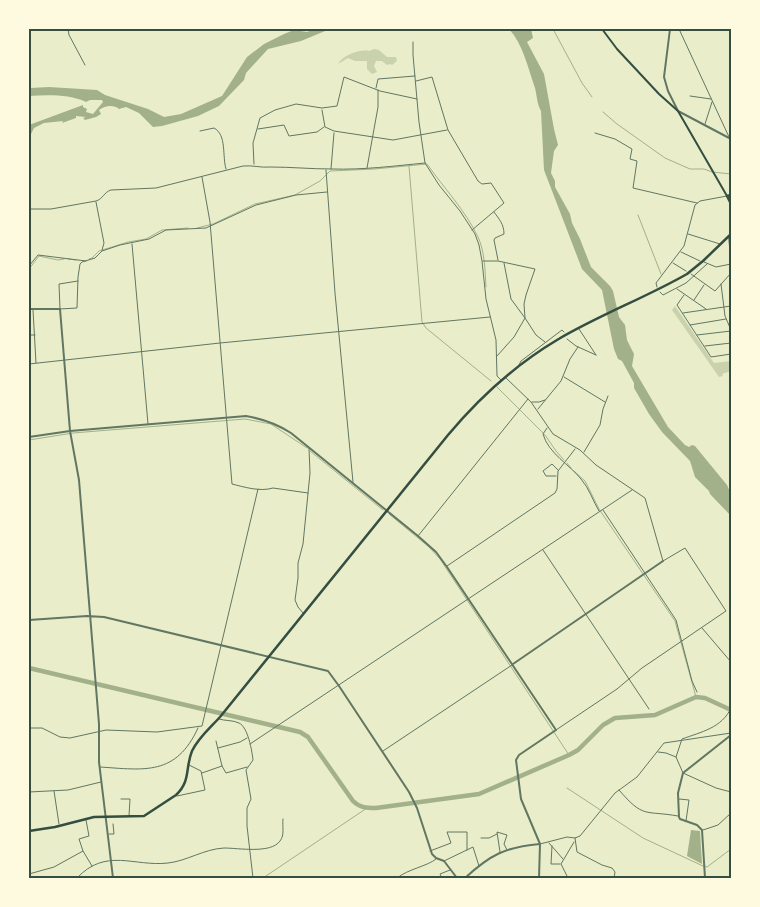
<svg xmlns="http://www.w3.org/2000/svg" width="760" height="907" font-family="Cabin,sans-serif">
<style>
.green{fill:#cad2ad}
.water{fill:#a3b18a}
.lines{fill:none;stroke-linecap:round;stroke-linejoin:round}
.stream{stroke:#a3b18a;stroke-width:1}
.river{stroke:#a3b18a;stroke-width:4.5}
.minor{stroke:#617663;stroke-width:1}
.tertiary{stroke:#617663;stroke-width:2}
.secondary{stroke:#344e41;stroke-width:2}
.primary{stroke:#344e41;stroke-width:2.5}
.neatline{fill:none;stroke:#344e41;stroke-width:2}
</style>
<rect width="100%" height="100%" fill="#e9edc9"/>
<path class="green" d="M374,49L379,50L387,57H396L397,61L392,65L390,64L387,65L382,61H376L374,66L377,72L372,74L367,69V61H355L348,58L338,64C343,55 360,49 369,51Z
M675,306L714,363L731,361V371L722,374L723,376L719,377L672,310Z"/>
<path class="water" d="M314,29H330L301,41L268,49L246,73L244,80L219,106L198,116L162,126L153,127L139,113L126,107L119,109C113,104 105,106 99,110L101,114L96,117L85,120L83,118L86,117L76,116V118L62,123L63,121L44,123L34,128L29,138V125L83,105V107L87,109L86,112L93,114L103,102L102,100H90L86,102C69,94 47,95 29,96V86L30,88L49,87L97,90L105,95L148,109L164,117L181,114L222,96L247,57L264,44L284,34L294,30L307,32Z
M509,29H531L533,38L527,42L544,74L554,129L558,145L554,151L551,173L555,181V187L570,214L572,223L580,239L591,267L610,286L613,291L619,317L625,325L627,340L634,354L632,366L668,427L685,445L689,447L692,445L695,446L727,485L731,494V516L710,494L709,491L695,477L690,461L662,432L649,414L634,388V383L622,361L618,359L614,349L602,290L582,269L544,170L541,111C537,104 537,96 535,88C528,68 523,44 509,29Z
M691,830L700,831L702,864L687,856Z"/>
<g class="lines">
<path class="stream" d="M553,29L582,83L592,97
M603,112L617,124L665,158L690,169H704L712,172L731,174
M409,166L422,322L426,328L491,381
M638,215L661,274
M197,228L213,224L255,204L295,195L320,181L330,171L374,169L427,164C444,188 465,210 478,237C485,252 485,271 486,287
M68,259L76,260
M89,259L92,258L99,251L128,242L146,239L162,230L188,228
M29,269L39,256L58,260L64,259
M497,387L545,435L556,451L564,460
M29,440L73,433L245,419L271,424L307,448
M310,451L383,510
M567,463L571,468
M574,471L585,481L599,509L675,621L696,697
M389,514L429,547L440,559L569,755
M567,788L643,838L703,866L707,867L731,849
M263,878L367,808"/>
<path class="river" d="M29,668L300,732L308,737L353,801C360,808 367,808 376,808L479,794L569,755L578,750L603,725L615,718L655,715L696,697L705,698L731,710"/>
<path class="minor" d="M68,29L69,35L85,65
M679,29L729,137
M413,42V55L419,122L425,163L439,185L460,211L475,234L479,245L482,261L486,299L496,340L497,376L501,380
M416,81L432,77L448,130L478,181L482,184L491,183L504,203L472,230
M376,88L378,79L415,76
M690,96L711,99
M322,110L325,127L334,131L393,140L447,130
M705,124L712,102
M258,129L284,125L289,136L317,132L324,127
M200,131L214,128C227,135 222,156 226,169
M595,133L615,139L632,149L630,159L637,161L633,188L697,203
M254,164L253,143L260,118L275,110L296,104L322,108L337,106L344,77L380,91L417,99
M367,168L378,107V90
M331,169L334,133
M326,170L335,293L353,482
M202,177L210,222L232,484C244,487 260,492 273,488L308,493
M96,202L104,243L102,250
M29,209H51L96,201C103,199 104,192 111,190L156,188L243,166C253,165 261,168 270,167C291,167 311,169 332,169C363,170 394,166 425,163
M494,212C499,219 504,224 504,234L495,238L494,240L498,260
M688,234L720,244
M132,244L148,424
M681,252L700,261
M483,261H498L535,269L526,295L524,304L525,318L536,335L545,342
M704,262L716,267L731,264
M673,263L686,271
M29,266L38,255L86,261
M691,274L715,291L731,273
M78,281L59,284L60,309L77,308L78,277L80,264L82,262L95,258L102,251L120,245L149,239L166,230L206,228L256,205L296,195L327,192
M721,284L725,316L731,330
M657,287L656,283L684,246L695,205L700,201L727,196
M677,289L706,309
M660,292L663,295L686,283L707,264
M684,295L677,305L711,357L731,354
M694,300L704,285
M33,310L36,363
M683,313L731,306
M690,325L726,319
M579,329L596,355
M29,335H35
M697,335L731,331
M567,339L576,346L596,355
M705,346L731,343
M497,356L514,337L525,318L511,299L504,263
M29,364L220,343L490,317
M519,365L521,361L562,330L564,332
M564,377L605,402
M506,378L531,402L553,434L580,450L596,465L645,498L663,561L685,548L726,611L642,668L617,689L556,730
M532,402H539L545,400
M538,409L561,381L570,359L578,347
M547,428L543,434C548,453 570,465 581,479C589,488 593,501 599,511
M584,452L600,425L603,409L608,396
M556,476H546L543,471L552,464L558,470
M603,510L676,620L692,681L697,692
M418,536L528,399
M543,550L649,709
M447,566L555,493L557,489L558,471L575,449
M303,613L298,607L295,600L298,578V563L303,544L310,473L309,448
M702,628L731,662
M731,708C722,728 701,732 682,739L676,757L683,773L716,788L731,792
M219,719C225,721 233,720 239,723C248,727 252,751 253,760L246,770L251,799L247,808V826L253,878
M29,728H42L60,737L70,738L106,730L157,732L202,726L258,489
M216,741L222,766L226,773L247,767
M250,744L632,490
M218,748L240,742L247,738
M383,751L512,665
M658,752L666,753L676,757
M100,767C145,770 176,776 198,728
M202,773L222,766
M619,790C644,819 644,810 678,816
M54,791L59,824
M29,792L68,790L101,782
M177,796L205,790L201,771L189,765
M121,799H130L129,816
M679,799L689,800L686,821
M703,830L718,825L731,813
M109,834H114L113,824
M481,838H489L497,834
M575,838L577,852L602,865L612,868L615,872L614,878
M549,843L563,859
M540,844L567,837L575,838L580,836L615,793L637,777L664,743L731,733
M29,845V853
M552,846L551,864H560
M83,851L79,839L89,836L86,820
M430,851L451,843L447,832H467V850
M500,852L497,832L507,835L504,844L507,850
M444,861L473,847L479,866
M29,874L54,867L83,851L92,866
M77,878C106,847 134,867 168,863C187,861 204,849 224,848C238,848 271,854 280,841C285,835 282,826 283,819
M397,878C408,869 428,866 436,859
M442,878L440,874L450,870
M568,878L561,864L574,842"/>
<path class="tertiary" d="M670,29L664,77L668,91L678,111L731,139
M729,236L731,257
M29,309H60L70,431L79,480L99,724V762L113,878
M29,437L70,431L246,416C263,419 277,424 291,433L418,536L436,552L447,567L556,730L519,755L516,760L521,799L540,844L539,878
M29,620L87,616L104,617L328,671L339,686L409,792L417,808L432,854L436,858L444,861L457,878
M513,664L663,561
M465,878C490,855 505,847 540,844
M705,878L702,830L697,825L680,819L679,817L678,793L683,773L731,735"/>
<path class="secondary" d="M602,29L617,49L659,94L678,111L727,196"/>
<path class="primary" d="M731,195L727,196L731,204
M29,831L55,827L94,817L144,816L176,795C191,781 185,768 192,751C198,738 210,728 220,717L448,435C479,398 515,365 557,340C599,315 645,298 687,274L703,261L731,234"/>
</g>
<rect width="760" height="907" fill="none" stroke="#fefae0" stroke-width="60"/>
<rect x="30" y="30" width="700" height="847" class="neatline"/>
</svg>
